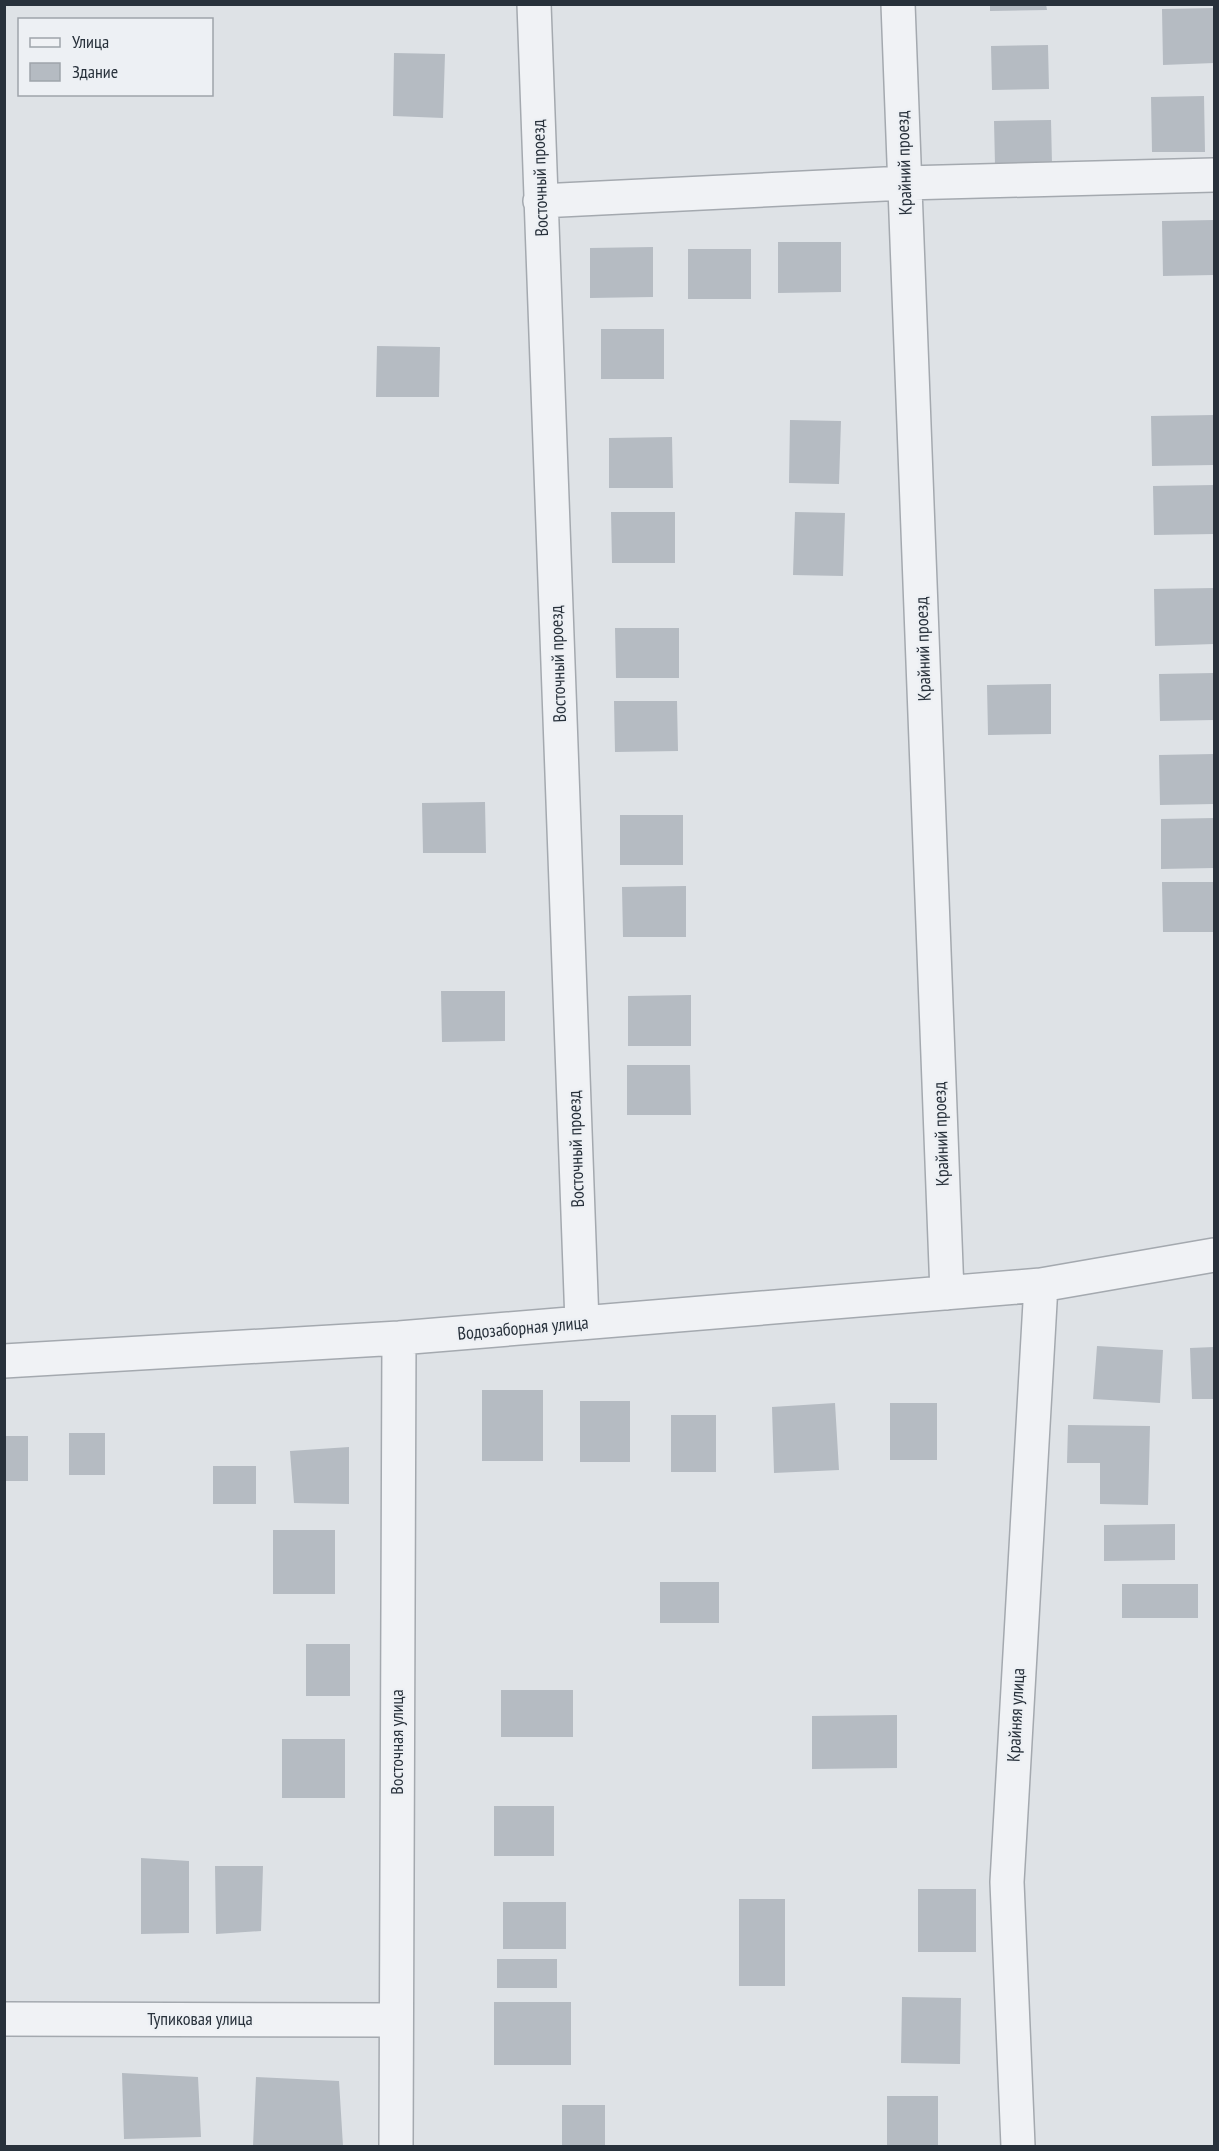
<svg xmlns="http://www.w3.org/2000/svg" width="1219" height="2151" font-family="'PT Sans Narrow',sans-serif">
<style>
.building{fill:#b5bbc2}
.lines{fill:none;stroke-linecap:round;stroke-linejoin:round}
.street-casing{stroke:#a4a9af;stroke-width:36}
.street{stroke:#f0f2f5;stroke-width:33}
.labels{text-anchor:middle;stroke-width:4.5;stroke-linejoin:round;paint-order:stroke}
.street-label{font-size:18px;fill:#28313b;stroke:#edf0f4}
</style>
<rect width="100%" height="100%" fill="#dee2e6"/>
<path class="building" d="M990,4H1046L1047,10L990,11Z
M1214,8V63L1163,65L1162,9Z
M1048,45L1049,89L992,90L991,46Z
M394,53L445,54L443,118L393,116Z
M1204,96L1205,152H1152L1151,97Z
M1051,120L1052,164L995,165L994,121Z
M1214,220V275L1163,276L1162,221Z
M778,242H841V292L778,293Z
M653,247V297L590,298V248Z
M688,249H751V299H688Z
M601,329H664V379H601Z
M377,346L440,347L439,397H376Z
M1214,415V465L1152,466L1151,416Z
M790,420L841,421L839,484L789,483Z
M672,437L673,488H609V438Z
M1214,485V534L1154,535L1153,486Z
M611,512H675V563H612Z
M795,512L845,513L843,576L793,575Z
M1214,588V644L1155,646L1154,589Z
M615,628H679V678H616Z
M1214,673V720L1160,721L1159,674Z
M1051,684V734L988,735L987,685Z
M614,701H677L678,751L615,752Z
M1214,754V804L1160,805L1159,755Z
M485,802L486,853H423L422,803Z
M620,815H683V865H620Z
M1214,818V868L1161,869V819Z
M1162,882H1214V932H1163Z
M686,886V937H623L622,887Z
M441,991H505V1041L442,1042Z
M691,995V1046H628V996Z
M627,1065H690L691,1115H627Z
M1097,1346L1163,1350L1160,1403L1093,1399Z
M1214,1347V1399H1192L1190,1348Z
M482,1390H543V1461H482Z
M580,1401H630V1462H580Z
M835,1403L839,1470L774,1473L772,1407Z
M890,1403H937V1460H890Z
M671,1415H716V1472H671Z
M1068,1425L1150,1426L1148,1505L1100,1504V1463H1067Z
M69,1433H105V1475H69Z
M4,1436H28V1481H4Z
M349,1447V1504L294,1503L290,1451Z
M213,1466H256V1504H213Z
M1175,1524V1560L1104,1561V1525Z
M273,1530H335V1594H273Z
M660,1582H719V1623H660Z
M1122,1584H1198V1618H1122Z
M306,1644H350V1696H306Z
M501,1690H573V1737H501Z
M897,1715V1768L812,1769V1716Z
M282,1739H345V1798H282Z
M494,1806H554V1856H494Z
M141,1858L189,1861V1933L141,1934Z
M215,1866H263L261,1931L216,1934Z
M918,1889H976V1952H918Z
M739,1899H785V1986H739Z
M503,1902H566V1949H503Z
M497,1959H557V1988H497Z
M902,1997L961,1998L960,2064L901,2063Z
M494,2002H571V2065H494Z
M122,2073L198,2077L201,2137L124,2139Z
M256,2077L339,2081L343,2146H253Z
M887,2096H938V2146H887Z
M562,2105H605V2146H562Z"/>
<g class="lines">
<defs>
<path id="street" d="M534,4L582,1323
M898,4L947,1293
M540,201L905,183L1214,175
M4,1361L399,1338L1041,1285L1214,1255
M4,2019L395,2020
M396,2146L399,1338
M1018,2146L1007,1882L1041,1285"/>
</defs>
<use href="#street" class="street-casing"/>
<use href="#street" class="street"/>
</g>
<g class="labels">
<g class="street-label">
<text transform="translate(904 163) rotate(-92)" y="6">Крайний проезд</text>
<text transform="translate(540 178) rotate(-92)" y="6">Восточный проезд</text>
<text transform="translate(923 649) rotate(-92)" y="6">Крайний проезд</text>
<text transform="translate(558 664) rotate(-92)" y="6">Восточный проезд</text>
<text transform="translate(941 1134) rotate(-92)" y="6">Крайний проезд</text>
<text transform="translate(576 1149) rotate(-92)" y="6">Восточный проезд</text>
<text transform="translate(523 1328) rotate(-5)" y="6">Водозаборная улица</text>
<text transform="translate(1016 1715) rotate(-87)" y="6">Крайняя улица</text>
<text transform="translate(397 1742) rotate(-90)" y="6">Восточная улица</text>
<text x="200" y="2025">Тупиковая улица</text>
</g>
</g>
<rect width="1219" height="2151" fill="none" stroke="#28313b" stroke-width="12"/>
<rect x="18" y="18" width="195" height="78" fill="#edf0f4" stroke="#9ea4aa" stroke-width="1.5"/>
<rect x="30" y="38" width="30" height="9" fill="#f0f2f5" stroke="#9ea4aa" stroke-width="1.5"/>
<text x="72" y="48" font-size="18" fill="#28313b">Улица</text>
<rect x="30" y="63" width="30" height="18" fill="#b5bbc2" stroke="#9ea4aa" stroke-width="1.5"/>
<text x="72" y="78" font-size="18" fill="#28313b">Здание</text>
</svg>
